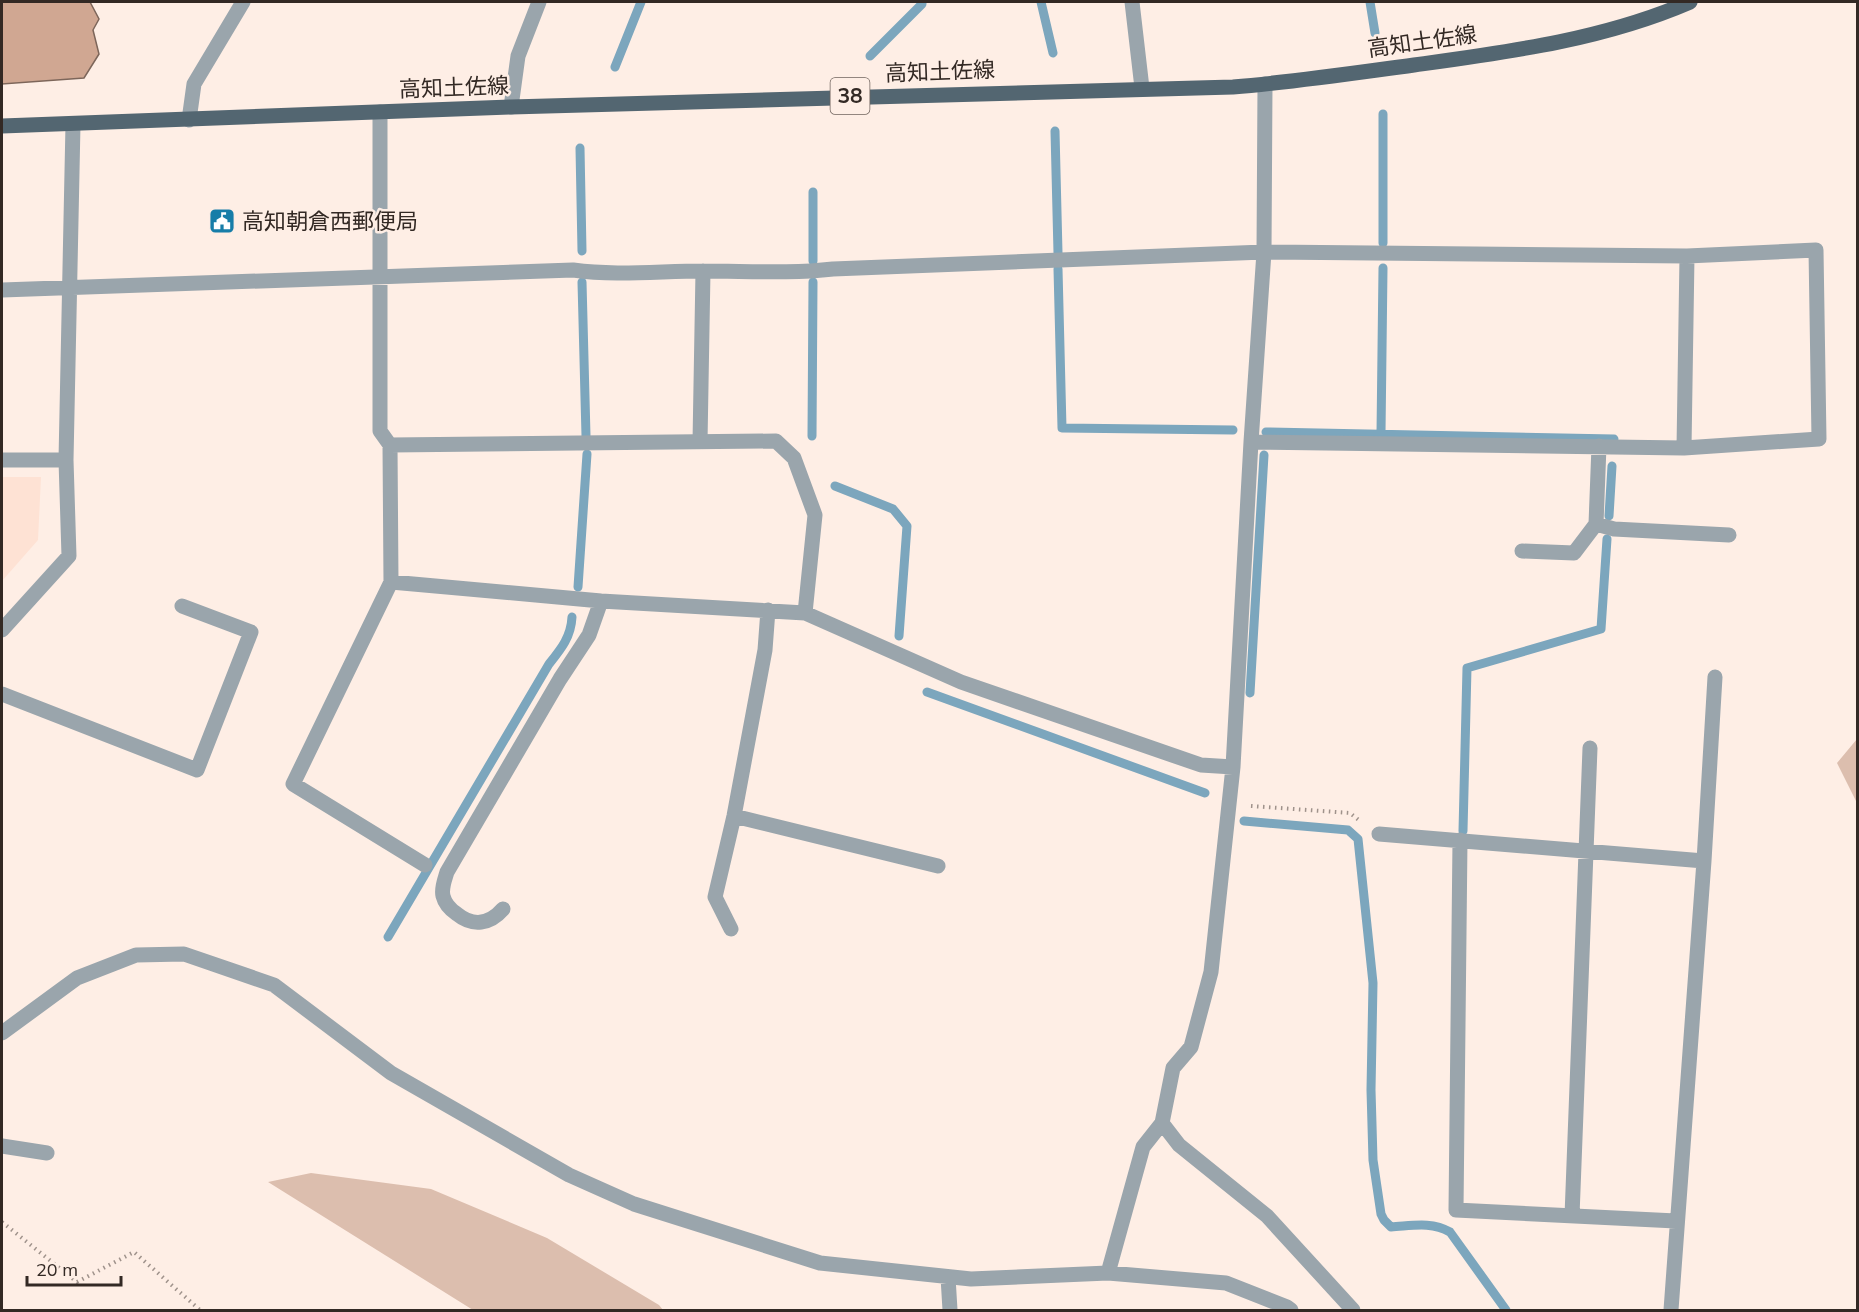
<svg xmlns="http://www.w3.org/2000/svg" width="1859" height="1312" font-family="Mulish,'Noto Sans JP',sans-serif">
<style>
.built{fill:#fee2d4}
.green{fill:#dcbeae}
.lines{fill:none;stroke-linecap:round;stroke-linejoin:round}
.stream{stroke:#7ca6bd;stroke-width:9}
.building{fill:#d0a792;stroke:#7d665a;stroke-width:1.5}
.path{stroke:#9f928b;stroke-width:4;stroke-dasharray:1.5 4.5;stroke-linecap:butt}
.minor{stroke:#9aa5ac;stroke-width:15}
.major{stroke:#536671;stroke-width:15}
.labels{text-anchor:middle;stroke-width:5;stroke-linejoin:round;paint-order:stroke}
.shield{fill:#feeee5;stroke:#70645e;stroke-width:1.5}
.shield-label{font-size:21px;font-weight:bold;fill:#332924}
.street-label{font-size:22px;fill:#332924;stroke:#feeee5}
.poi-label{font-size:22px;fill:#332924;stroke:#feeee5;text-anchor:start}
</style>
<rect width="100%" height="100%" fill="#feeee5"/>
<path class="built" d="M2,477H41L38,540L2,581Z"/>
<path class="green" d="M1857,739V803L1837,763Z
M311,1173L431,1189L547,1238L659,1305L663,1310H473L268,1182Z"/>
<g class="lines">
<path class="stream" d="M1041,2L1053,53
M1370,2L1375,33
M870,56L922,4V2
M615,67L641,2
M1055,131L1058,253
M580,148L582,251
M813,192V261
M1383,243V114
M1058,269L1062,428L1233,430
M582,282L586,436
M1266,432L1614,439
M1381,433L1383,268
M812,436L813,282
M835,486L893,509L907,526L899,636
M1609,516L1612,466
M578,587L587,454
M927,692L1205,793
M1250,693L1264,455
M1244,821L1348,830L1358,839L1373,983L1371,1090L1373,1160L1381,1214L1384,1220L1391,1227C1411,1226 1431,1221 1450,1232L1506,1310
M1463,831L1467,668L1601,629L1607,539
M388,937L549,664C561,649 571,637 572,617"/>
</g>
<path class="building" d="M2,2H90L99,19L93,30L99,54L84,78L2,84Z"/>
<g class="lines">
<path class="path" d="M1251,806L1350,813L1360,821
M2,1222L77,1282L134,1252L200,1310"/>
<path class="minor" d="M1132,2L1142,88
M511,107L518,56L539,2
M380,112V431L390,445
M189,120L194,84L243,2
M2,290L573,270C616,276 660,271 703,271C747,271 790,274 833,269L1264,252L1687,256L1684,448
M700,442L703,271
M1251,442L1684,448L1819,439L1816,250L1687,256
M2,460H66L69,556L2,630
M66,460L73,124
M1596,524L1614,529L1729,535
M1522,551L1574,553L1596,524L1599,446
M391,582L601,601L805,613L961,682L1201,765L1233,767
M2,694L197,770L251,632L182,606
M734,816L938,866
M1379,834L1704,861
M1460,840L1456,1210L1676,1221
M425,865L293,784L391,582L390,445L776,441L794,458L815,515L805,613
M503,909C490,924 473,927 457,914C451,910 445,904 443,896C441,888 445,879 447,872L560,679L589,635L601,601
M731,929L715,897L734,816L765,650L768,610
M2,1033L77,978L136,955L184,954L274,985L391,1073L569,1175L634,1204L820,1263L971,1279L1108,1273L1226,1283L1287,1307L1291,1310
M1162,1123L1179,1145L1267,1216L1353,1310
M2,1146L47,1153
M1572,1216L1590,748
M1108,1273L1143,1147L1162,1123L1173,1068L1191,1047L1211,972L1233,767L1251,442L1264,252L1265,84
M948,1277L950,1310
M1671,1310L1704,861L1715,677"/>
<path class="major" d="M2,126L511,107L1233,87C1294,82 1354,73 1414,65C1508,52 1602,40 1690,2"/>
</g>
<defs>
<symbol id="civic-square" viewBox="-11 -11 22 22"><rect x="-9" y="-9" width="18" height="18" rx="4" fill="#177da8" stroke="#feeee5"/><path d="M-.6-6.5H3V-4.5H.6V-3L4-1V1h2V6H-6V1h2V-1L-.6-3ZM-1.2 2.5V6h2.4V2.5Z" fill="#fff"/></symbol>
</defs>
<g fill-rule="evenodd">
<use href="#civic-square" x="207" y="206" width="30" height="30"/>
</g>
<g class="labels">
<rect class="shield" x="830.5" y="78" width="39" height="36" rx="4.5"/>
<g class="shield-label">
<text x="850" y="103">38</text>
</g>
<g class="street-label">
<text transform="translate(1422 41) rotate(-8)" y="8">高知土佐線</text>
<text transform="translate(940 71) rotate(-2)" y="8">高知土佐線</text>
<text transform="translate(454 87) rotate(-2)" y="8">高知土佐線</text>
</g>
<g class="poi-label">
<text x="242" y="229">高知朝倉西郵便局</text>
</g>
</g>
<rect width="1859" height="1312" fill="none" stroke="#332924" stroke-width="6"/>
<path d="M27 1276v9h94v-9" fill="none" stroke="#332924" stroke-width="3"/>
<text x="36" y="1276" font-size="18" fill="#332924" stroke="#feeee5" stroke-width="4.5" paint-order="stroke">20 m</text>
</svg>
